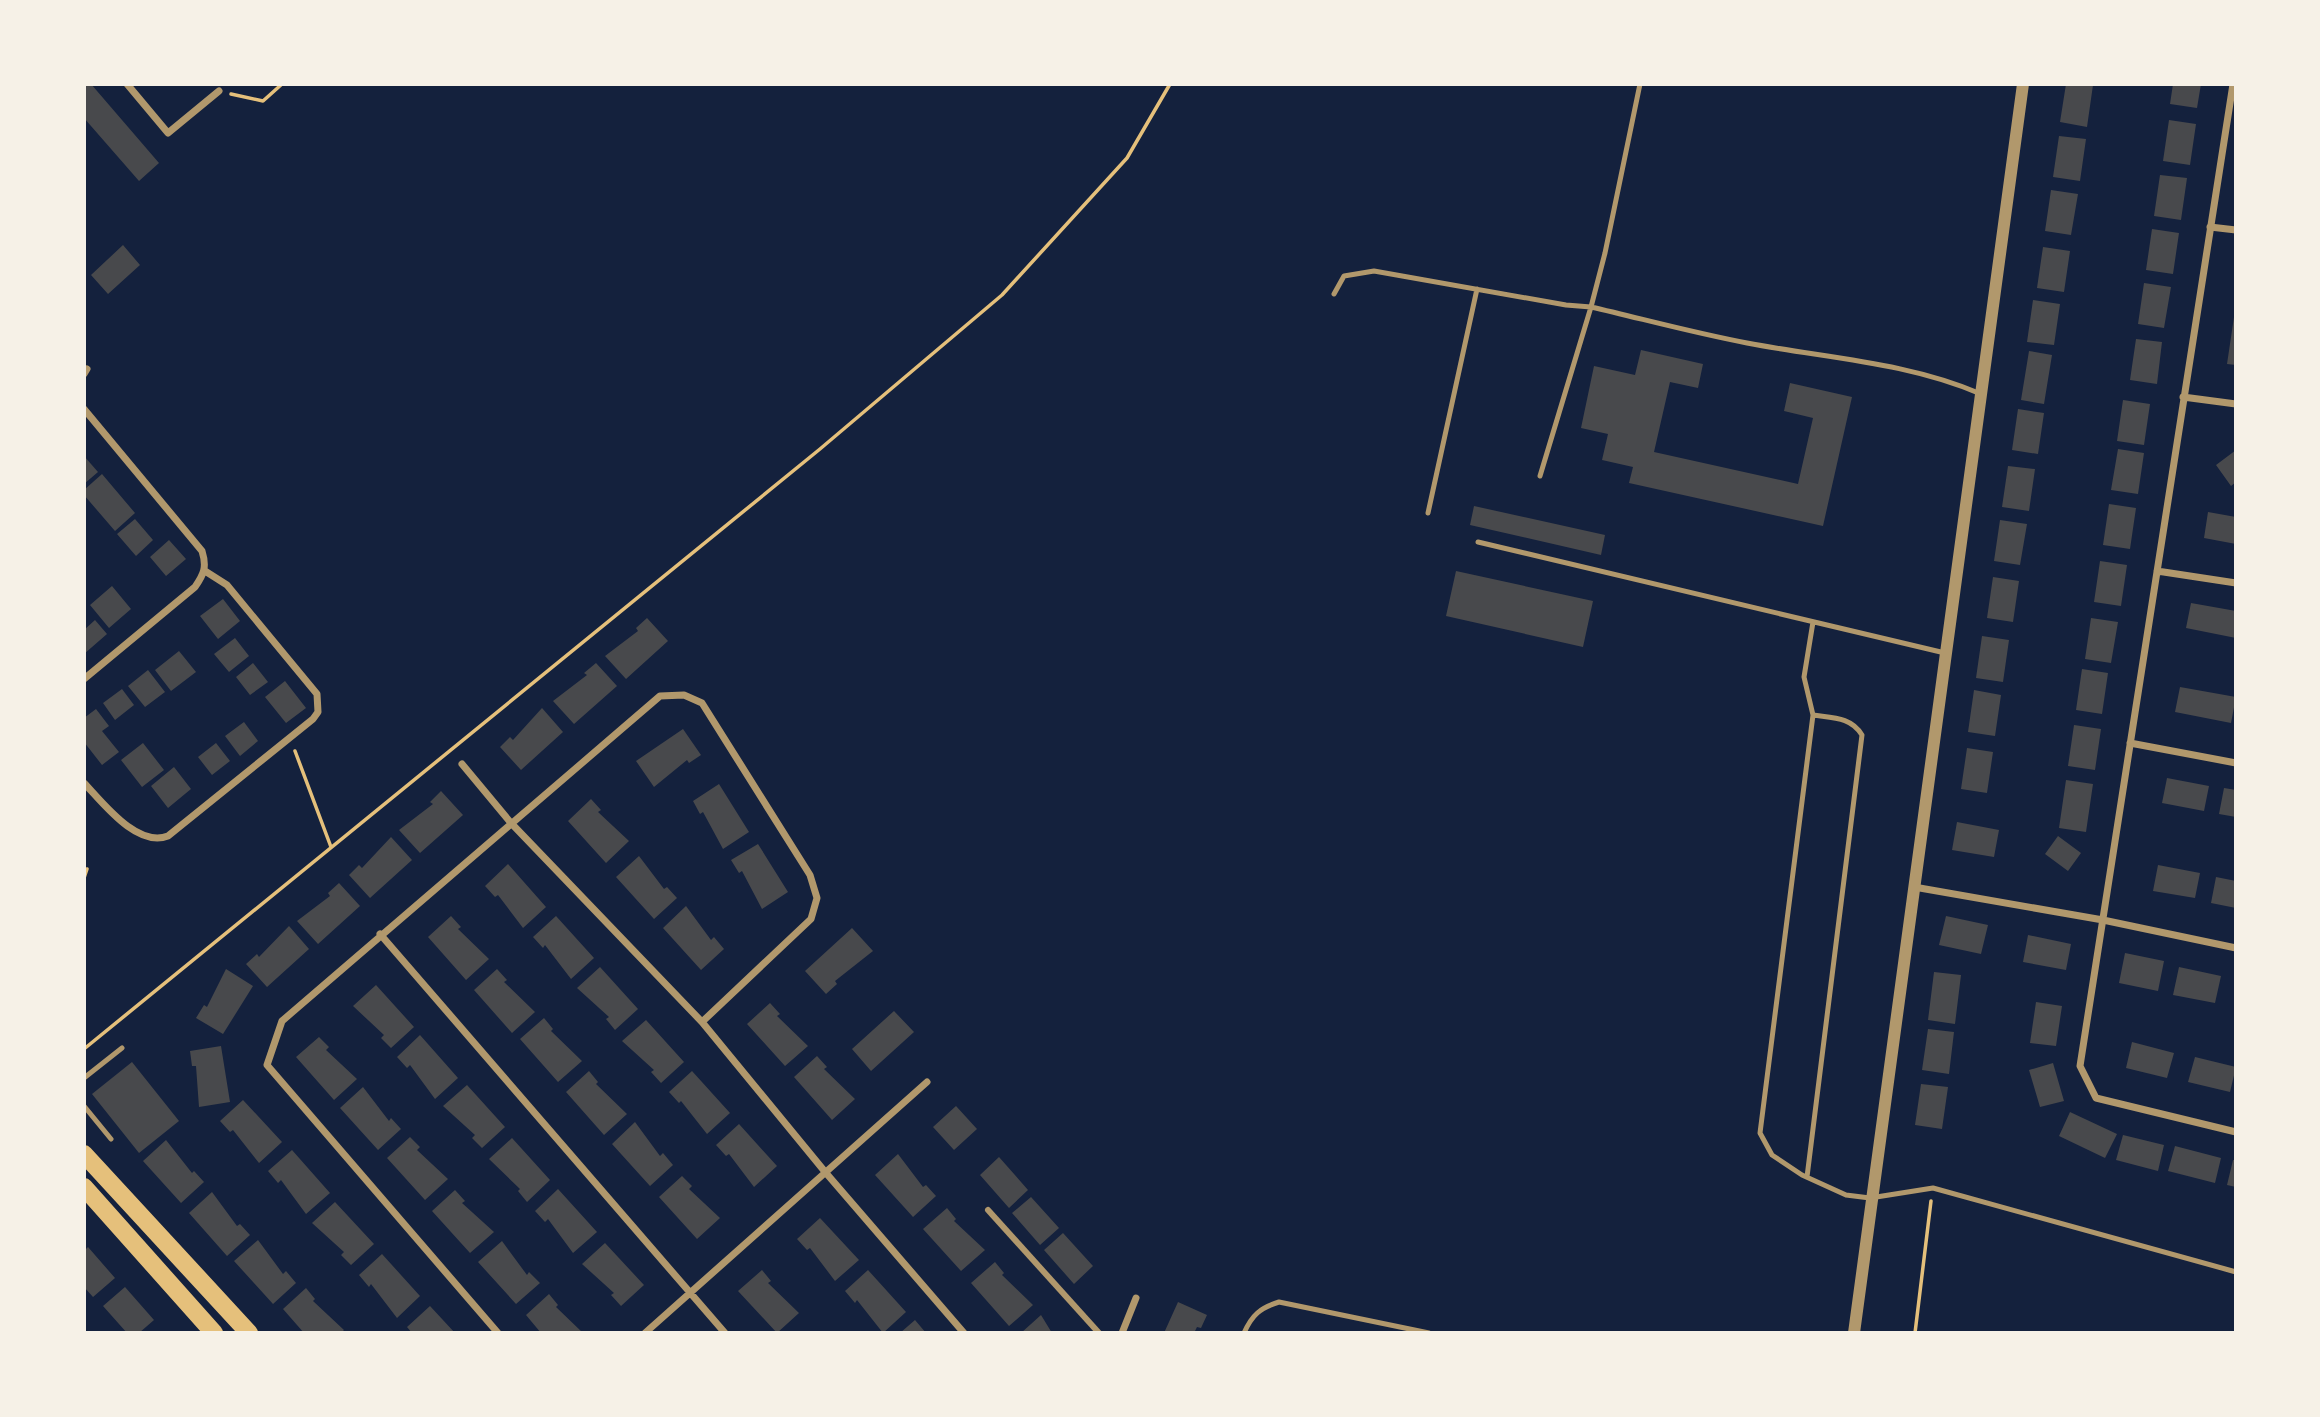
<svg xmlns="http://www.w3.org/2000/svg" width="2320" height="1417" font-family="'Alegreya Sans',sans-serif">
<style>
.building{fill:#48494c}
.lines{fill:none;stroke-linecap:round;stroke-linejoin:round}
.path{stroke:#e5c07b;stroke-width:3.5}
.service{stroke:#b1986c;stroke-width:5}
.pedestrian{stroke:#b1986c;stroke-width:6}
.minor{stroke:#b1986c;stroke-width:7}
.tertiary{stroke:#b1986c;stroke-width:12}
.primary{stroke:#e5c07b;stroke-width:18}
</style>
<rect width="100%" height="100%" fill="#14213d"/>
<path class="building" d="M84,84H91L159,163L139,181L84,118Z
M2066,84L2093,85L2087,127L2060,122Z
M2173,84H2201L2197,108L2170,104Z
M2169,120L2196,124L2190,165L2163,161Z
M2059,136L2086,139L2080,181L2053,177Z
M2160,175L2187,178L2181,220L2154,216Z
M2051,190L2078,194L2071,235L2045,231Z
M2152,229L2179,233L2173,274L2146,270Z
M123,245L140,265L108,294L91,275Z
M2043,247L2070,251L2064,292L2037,288Z
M2144,283L2171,287L2164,328L2138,324Z
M2033,300L2060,304L2054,345L2027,342Z
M2234,317H2236V365L2227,364Z
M2136,339L2162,342L2157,384L2130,380Z
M1641,350L1703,364L1698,388L1670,382L1654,452L1798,484L1813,418L1784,411L1790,383L1852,397L1823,526L1629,483L1633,467L1602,460L1608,434L1581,428L1594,366L1635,375Z
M2029,351L2052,355L2044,404L2021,400Z
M2123,400L2150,404L2144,445L2117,441Z
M2018,409L2044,413L2038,454L2012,450Z
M2118,449L2144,453L2138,494L2111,490Z
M2236,450V482L2231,486L2216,465Z
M84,456L98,472L84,484Z
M2008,466L2035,469L2029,511L2002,507Z
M102,474L135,513L115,531L84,495V490Z
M2109,504L2136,508L2130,549L2103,545Z
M1474,506L1605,535L1601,555L1470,525Z
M2208,512L2236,517V544L2204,538Z
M135,519L153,540L136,556L117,534Z
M2000,520L2027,524L2020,565L1994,561Z
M169,540L186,559L166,576L150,557Z
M2100,561L2127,565L2121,606L2094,602Z
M1456,571L1593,601L1583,647L1446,616Z
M1993,577L2019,581L2013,622L1987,618Z
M112,586L131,609L109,628L90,605Z
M223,599L240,621L218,639L200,616Z
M2191,603L2236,611V638L2186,628Z
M647,618L668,641L626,679L605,656L638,631L636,628Z
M2091,618L2118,622L2111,663L2085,659Z
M95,620L107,634L84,654V630Z
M1982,636L2009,640L2003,682L1976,678Z
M235,638L249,656L229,672L214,654Z
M179,651L196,672L171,691L155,670Z
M253,663L268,682L250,695L236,677Z
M596,663L617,686L574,724L553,701L587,675L584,673Z
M2082,669L2108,673L2102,714L2076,710Z
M148,670L165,692L145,707L128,686Z
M285,681L306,708L286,723L265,697Z
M2180,687L2236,697L2231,723L2175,712Z
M122,689L134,705L115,720L103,703Z
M1974,690L2001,695L1995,736L1968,732Z
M542,708L563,732L521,770L500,747L510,737L513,740Z
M96,709L109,726L102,731L119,752L102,765L84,742V718Z
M244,722L258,741L240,756L225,736Z
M2074,725L2101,729L2095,770L2068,766Z
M683,729L701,755L689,763L687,760L654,787L636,761Z
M143,743L164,770L142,787L121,760Z
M216,743L230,761L212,775L198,757Z
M1967,748L1993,752L1987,793L1961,789Z
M174,767L191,789L168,808L151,786Z
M2167,778L2209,786L2204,811L2162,803Z
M2066,780L2093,784L2086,832L2059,828Z
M719,784L749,832L723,849L703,812L700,814L693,801Z
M2224,788L2236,790V817L2219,814Z
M441,791L463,815L420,853L399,830L433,804L430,802Z
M591,799L601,810L598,812L629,841L606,863L568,821Z
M1957,822L1999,830L1994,857L1952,850Z
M2058,836L2081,853L2068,871L2045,854Z
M391,837L412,860L370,898L349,875L359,865L362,868Z
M758,844L788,892L762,909L742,871L739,873L731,860Z
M639,856L664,889L667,887L677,898L654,919L616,877Z
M508,864L546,907L523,928L498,895L495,897L485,886Z
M2158,865L2200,873L2195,898L2153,891Z
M2216,877L2236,881V908L2211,903Z
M339,883L360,906L318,944L297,921L330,896L328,893Z
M686,906L711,940L714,937L724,949L701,970L663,928Z
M451,916L461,927L458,929L489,959L466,980L428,937Z
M556,916L594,958L571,979L545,945L543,948L533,937Z
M1946,916L1988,925L1981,954L1939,945Z
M289,926L309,949L267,987L246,964L257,954L259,957Z
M852,928L873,951L835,981L837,984L826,994L805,971Z
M2028,935L2071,944L2066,970L2023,962Z
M2125,953L2164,961L2158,991L2119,983Z
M600,967L638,1009L615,1030L606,1019L609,1017L577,988Z
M2179,967L2221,976L2215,1003L2173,995Z
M226,969L253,986L223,1034L196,1018L204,1005L207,1007Z
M497,969L507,980L504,982L535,1012L512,1033L474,990Z
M1934,972L1961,975L1955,1024L1928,1020Z
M376,985L414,1027L391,1048L381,1038L384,1035L353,1006Z
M2036,1002L2062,1006L2056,1046L2030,1043Z
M770,1003L780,1014L777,1016L808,1046L785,1066L747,1024Z
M894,1011L914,1032L871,1071L852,1049Z
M544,1018L553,1029L551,1031L582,1061L558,1082L520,1039Z
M646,1020L684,1062L661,1083L651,1072L654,1070L622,1041Z
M1928,1029L1954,1032L1949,1074L1922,1070Z
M420,1035L458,1078L435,1099L410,1065L407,1068L397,1057Z
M319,1037L329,1047L326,1050L357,1079L334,1100L296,1057Z
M2132,1042L2174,1053L2167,1078L2126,1068Z
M221,1046L230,1102L199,1107L196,1066H192L190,1051Z
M817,1056L827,1067L824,1069L855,1099L832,1120L794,1077Z
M2195,1057L2236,1067L2230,1092L2188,1082Z
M132,1062L179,1121L139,1153L92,1094Z
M2053,1063L2064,1101L2040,1107L2029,1070Z
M589,1071L598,1082L596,1084L627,1114L604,1135L566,1092Z
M692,1071L730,1113L707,1134L681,1101L679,1103L669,1092Z
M1921,1084L1948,1087L1942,1129L1915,1125Z
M467,1085L505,1127L482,1148L472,1138L475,1135L443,1106Z
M363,1087L389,1121L391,1118L401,1129L378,1150L340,1108Z
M243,1100L282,1142L259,1163L233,1130L230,1132L220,1121Z
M956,1106L977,1129L954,1150L933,1127Z
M2070,1112L2117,1134L2105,1158L2059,1136Z
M635,1122L660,1156L663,1153L673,1165L650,1186L612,1144Z
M739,1124L777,1166L754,1187L729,1154L726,1156L716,1145Z
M2123,1135L2164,1145L2158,1171L2116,1160Z
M410,1137L420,1147L417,1150L448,1179L425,1200L387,1158Z
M512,1138L550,1180L527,1202L518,1191L520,1189L489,1159Z
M166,1140L192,1173L194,1171L204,1182L181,1203L143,1161Z
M2175,1146L2221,1158L2215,1183L2168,1171Z
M292,1150L330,1193L306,1214L281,1180L278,1183L268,1171Z
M898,1154L923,1187L926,1185L936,1196L913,1217L875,1175Z
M999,1157L1028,1190L1009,1208L980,1175Z
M2233,1160H2236V1187L2227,1185Z
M682,1176L692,1186L689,1189L720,1218L697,1239L659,1197Z
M558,1189L597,1232L573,1253L548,1219L545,1222L535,1211Z
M455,1190L465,1201L462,1203L494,1232L470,1253L432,1211Z
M212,1192L237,1226L240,1224L250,1235L227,1256L189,1213Z
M1031,1197L1059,1228L1040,1245L1012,1213Z
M335,1202L374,1244L351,1265L341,1255L344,1252L312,1223Z
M947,1208L956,1219L954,1221L985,1250L961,1271L923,1229Z
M820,1218L859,1260L835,1281L810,1248L807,1250L797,1239Z
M1063,1233L1093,1266L1074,1284L1044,1250Z
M258,1240L283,1274L286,1271L296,1283L273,1304L234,1261Z
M502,1241L527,1275L529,1272L540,1283L516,1304L478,1262Z
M605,1243L644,1285L621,1306L611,1295L614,1293L582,1264Z
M88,1247L115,1278L93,1297L84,1287V1251Z
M382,1254L420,1296L397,1318L371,1284L369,1287L359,1275Z
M995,1262L1004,1273L1002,1275L1033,1305L1009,1326L971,1283Z
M762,1270L771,1281L768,1283L799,1313L777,1333L738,1291Z
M868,1270L906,1312L883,1333L857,1300L855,1303L845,1291Z
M125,1287L154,1320L139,1333H127L103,1306Z
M306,1288L315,1299L313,1301L344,1330L341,1333H304L283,1309Z
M549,1294L558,1305L556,1307L583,1333H541L526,1315Z
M1178,1302L1207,1315L1201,1328L1197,1327L1194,1333H1164Z
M430,1306L455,1333H412L407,1327Z
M1041,1315L1052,1333H1021Z
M915,1320L926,1333H900Z"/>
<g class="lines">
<path class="path" d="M231,94L263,101L282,84
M295,751L331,847
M84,878L87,869
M84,1049L820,449L1002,295L1127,158L1170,84
M1915,1333L1931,1201"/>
<path class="service" d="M1334,294L1344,276L1374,271L1566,305L1591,307L1605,253L1640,84
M1540,476L1591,307C1643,319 1694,333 1747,343C1825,358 1907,362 1981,394
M1428,513L1477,289
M1478,542L1945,653
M1813,622L1804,677L1813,715L1760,1133L1772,1155L1802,1175L1846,1195L1870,1198L1933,1188L2236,1272
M84,1078L122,1048
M84,1106L111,1139
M1807,1177L1862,735C1851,717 1833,718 1813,715
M1244,1333C1252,1315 1260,1308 1279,1302L1429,1333"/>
<path class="pedestrian" d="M988,1210L1099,1333"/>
<path class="minor" d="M127,84L168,133L219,91
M2233,84L2080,1066L2096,1098L2236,1132
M2210,227L2236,230
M84,374L87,369
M2183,397L2236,404
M84,409L202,551C207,567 204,574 195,587L84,679
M2157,571L2236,583
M2130,743L2236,763
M462,764L511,823L702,1022L826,1173L964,1333
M84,783C103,803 137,848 168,836L313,719L318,712L317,694L227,585L205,571
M1914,887L2103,920L2236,948
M380,934L725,1333
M498,1333L267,1065L282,1021L660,696L684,695L702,703L810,875L817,898L811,919L702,1022
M645,1333L927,1082
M1122,1333L1136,1298"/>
<path class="tertiary" d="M1854,1333L2023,84"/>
<path class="primary" d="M84,1154L249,1333
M84,1187L214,1333"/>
</g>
<rect width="2320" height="1417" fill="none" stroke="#f6f1e7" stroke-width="172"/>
</svg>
